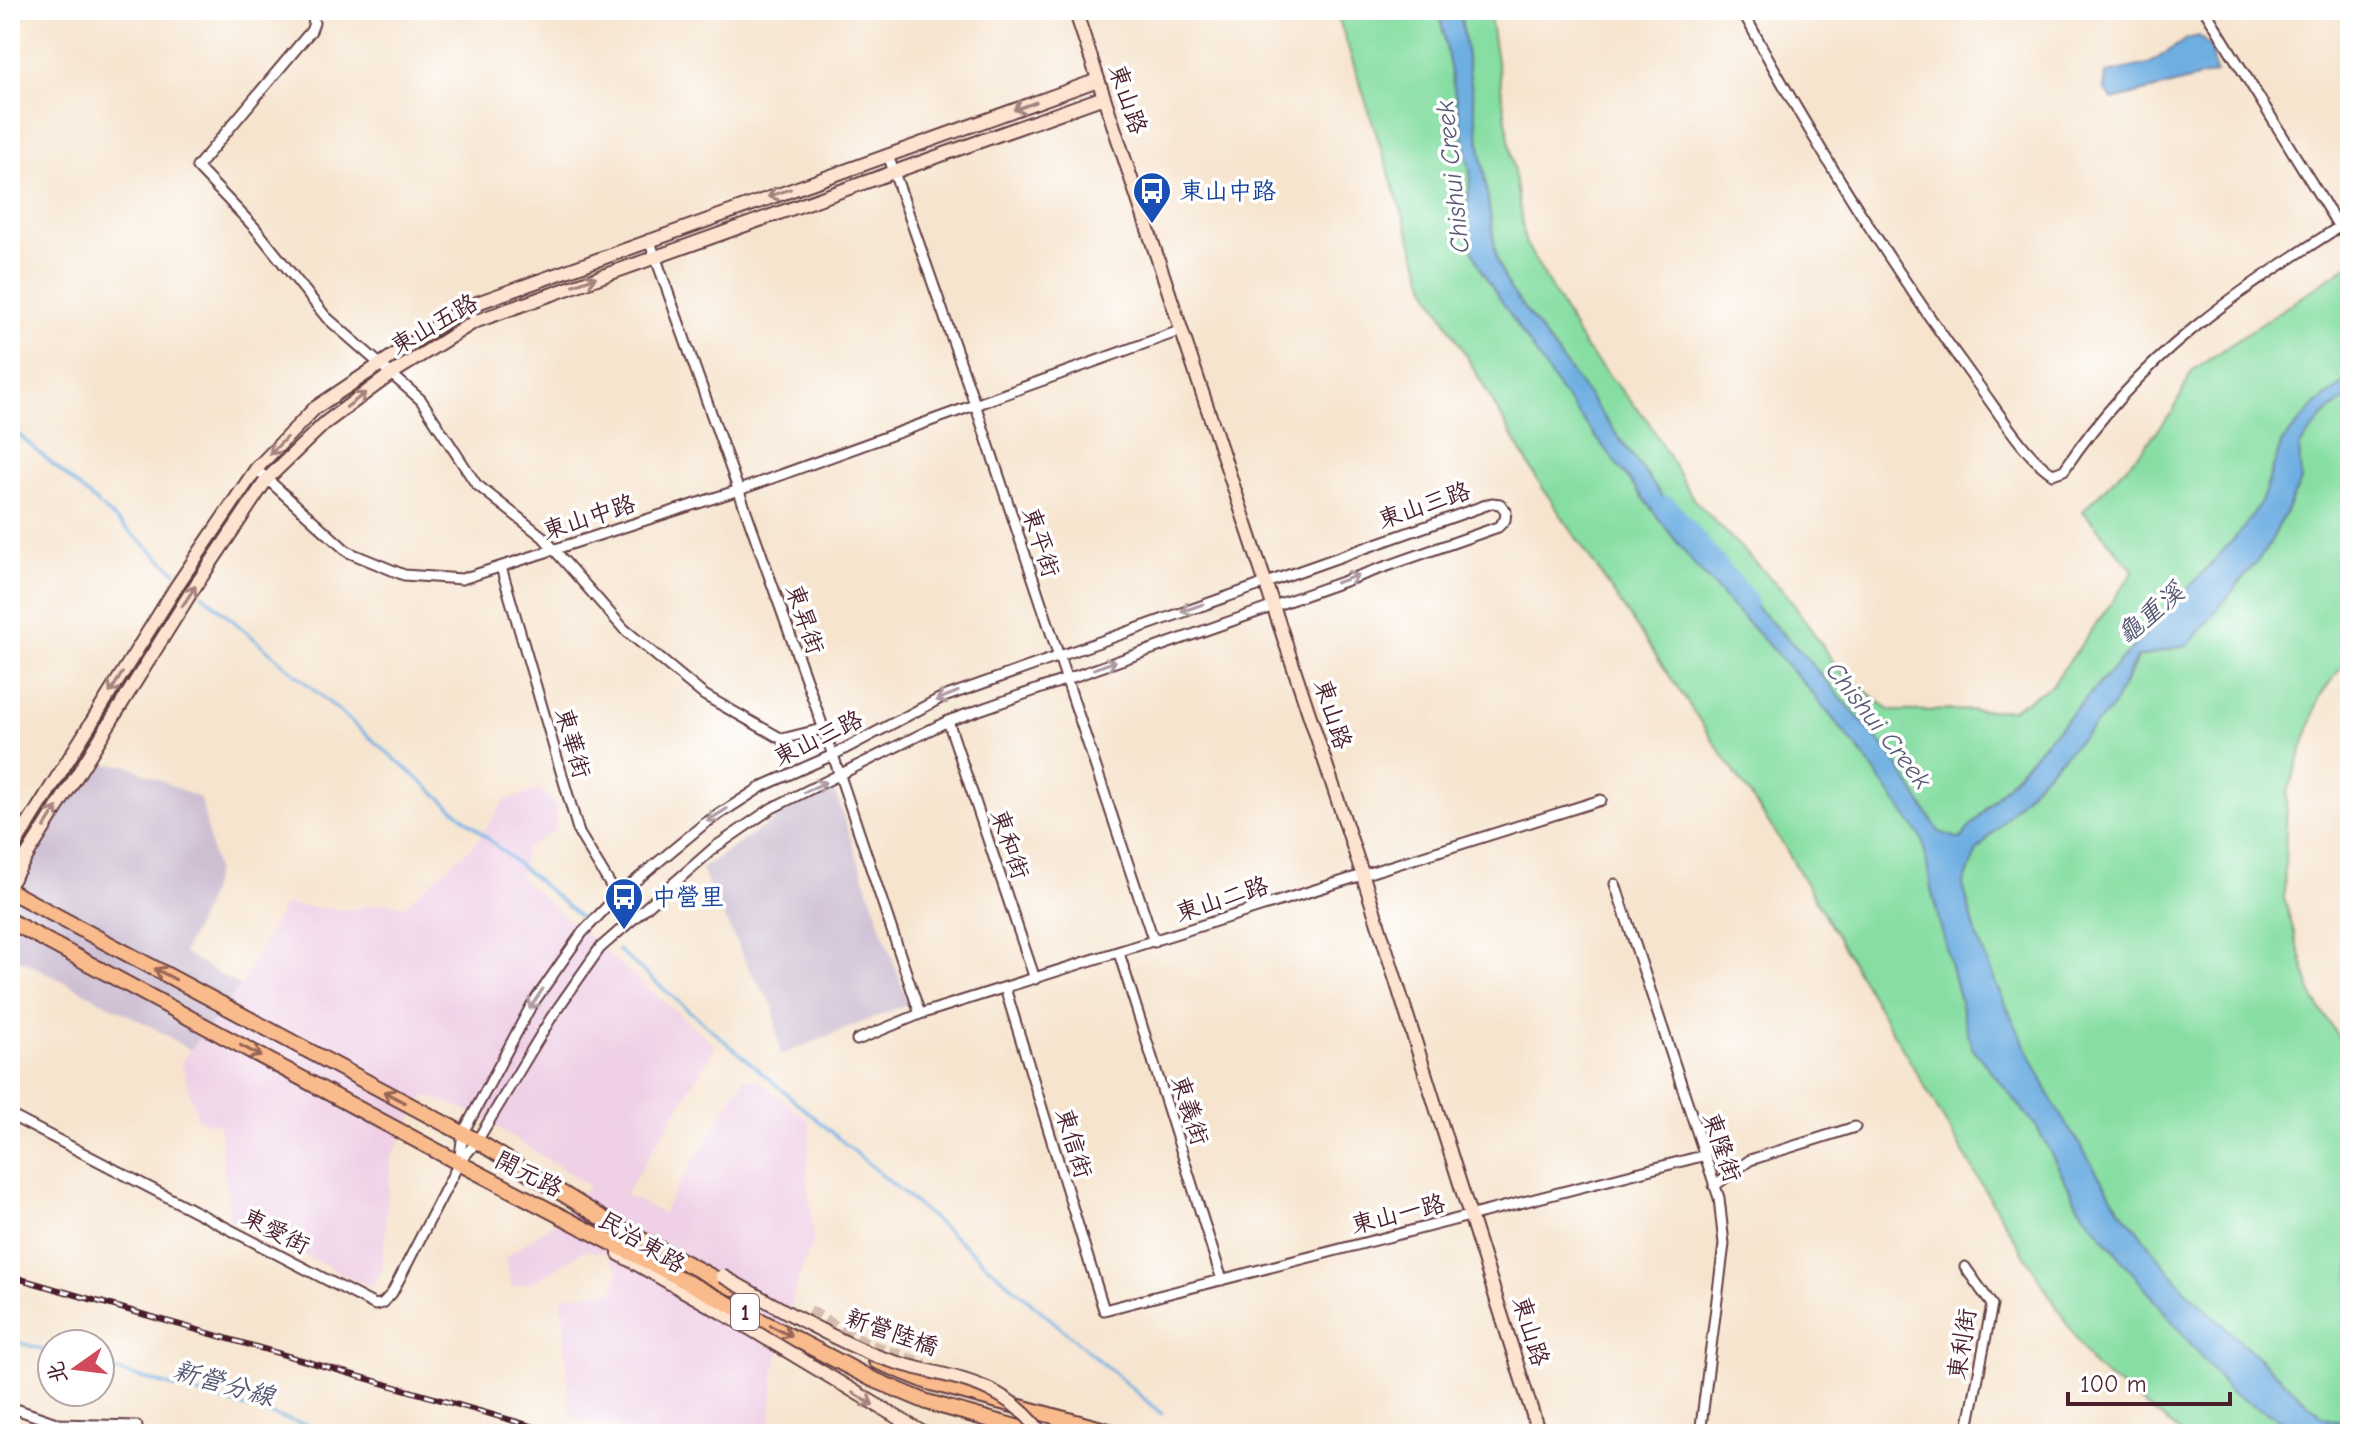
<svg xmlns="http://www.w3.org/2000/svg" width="2360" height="1444" font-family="'Comic Neue','LXGW WenKai TC',sans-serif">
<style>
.built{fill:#efd0e6}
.industrial{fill:#cdbed2}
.green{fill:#86dea3;stroke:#687e67;stroke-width:2}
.water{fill:#6eafe2;stroke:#5c6786;stroke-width:2}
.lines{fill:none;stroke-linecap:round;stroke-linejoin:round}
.stream{stroke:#6eafe2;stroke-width:3}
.river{stroke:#6eafe2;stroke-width:20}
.secondary-tunnel{stroke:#d4bdad;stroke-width:12;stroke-dasharray:12 6;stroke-linecap:butt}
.street-casing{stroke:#643d43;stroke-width:13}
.secondary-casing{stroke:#643d43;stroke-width:16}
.primary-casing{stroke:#643d43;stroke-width:18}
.street{stroke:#fff;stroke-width:9}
.secondary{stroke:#fde4d1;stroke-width:12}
.primary{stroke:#fabb8c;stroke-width:14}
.rail-casing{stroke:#4a1f2b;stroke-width:6}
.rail{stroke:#fff;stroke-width:3;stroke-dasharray:9;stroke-linecap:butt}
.secondary-bridge-casing{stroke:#643d43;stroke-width:16;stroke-linecap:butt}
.secondary-bridge{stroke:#fde4d1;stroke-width:12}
.oneway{stroke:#a4827e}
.oneway2{stroke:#ae9aa0}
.oneway3{stroke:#996557}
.labels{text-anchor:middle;stroke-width:7;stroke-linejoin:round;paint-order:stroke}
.shield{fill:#fff;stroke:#80626b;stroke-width:2}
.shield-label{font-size:22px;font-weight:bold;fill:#4a1f2b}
.street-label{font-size:24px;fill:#4a1f2b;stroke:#fff}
.transit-label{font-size:24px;fill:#164399;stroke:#fff;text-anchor:start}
.water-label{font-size:26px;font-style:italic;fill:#585974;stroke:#fff}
</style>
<rect width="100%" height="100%" fill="#fff"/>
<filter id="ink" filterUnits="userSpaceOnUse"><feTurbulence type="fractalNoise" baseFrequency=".0125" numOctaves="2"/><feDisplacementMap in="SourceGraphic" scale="16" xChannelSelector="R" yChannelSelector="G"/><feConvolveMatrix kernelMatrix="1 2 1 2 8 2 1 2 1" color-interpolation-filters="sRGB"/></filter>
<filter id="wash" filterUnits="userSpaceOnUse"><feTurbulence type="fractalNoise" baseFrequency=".006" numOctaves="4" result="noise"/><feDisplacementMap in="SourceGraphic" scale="32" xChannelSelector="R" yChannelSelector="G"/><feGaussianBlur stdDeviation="1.8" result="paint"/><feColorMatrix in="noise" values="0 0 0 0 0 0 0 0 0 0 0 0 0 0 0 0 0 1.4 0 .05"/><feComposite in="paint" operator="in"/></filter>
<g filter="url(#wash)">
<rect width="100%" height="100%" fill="#f6e4ce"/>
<path class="built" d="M540,789L556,806V830L526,847L520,878L716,1046L625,1195L662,1213L744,1078L758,1080L810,1122L807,1182L814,1239L797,1282L775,1369L770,1434H641L570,1416L562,1296L613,1291L619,1272L606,1253L585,1250L539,1279L512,1288L505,1258L553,1223L589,1186L475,1113L425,1095L391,1158L382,1272L371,1287L230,1220L219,1125L198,1120L181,1062L240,986L284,905L347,910L384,903L405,905L476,843L504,801Z"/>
<path class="industrial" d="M76,763L127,765L201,799L216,871L205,907L183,953L240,986L190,1050L154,1028L10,954V841L20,832H36Z
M823,787L835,792L908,1004L780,1055L773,1005L749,969L701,869Z"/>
<path class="green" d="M1336,10H1439L1471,177L1464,228L1559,389L1697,568L1801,680L1863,755L1923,840L1932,893L1972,1048L2037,1127L2079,1207L2231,1393L2307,1434H2183L2094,1367L1992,1202L1783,844L1540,484L1426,286Z
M1460,10H1489L1525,242L1585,348L1648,421L1694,500L1787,595L1839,670L1891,711L2012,710L2052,685L2134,571L2083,511L2142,450L2174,410L2192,371L2350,264V379L2317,403L2282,442L2262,500L2244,529C2149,632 2050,732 1960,839L1939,832L1892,756L1800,651L1708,559L1510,289L1497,262Z
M2350,395V655L2320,696L2287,794L2284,898L2313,998L2350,1055V1424L2322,1416L2186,1291L2118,1206L2052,1101L1997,987L1977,937L1963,885L1976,851L2040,779L2112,708L2138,658L2189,644L2267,549L2301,481L2298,447L2323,416Z"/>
<path class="water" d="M1439,10H1460L1497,262L1510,289L1708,559L1800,651L1892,756L1939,832L1960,839C2051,732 2149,632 2243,529L2262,500L2282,442L2317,403L2350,379V395L2323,416L2299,447L2301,481L2267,549L2189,644L2136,658L2112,708L2040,779L1977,851L1963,885L1977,937L1997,987L2052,1101L2118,1206L2186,1291L2322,1416L2350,1424V1434H2307L2231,1393L2079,1207L2037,1127L1972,1048L1932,893L1923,840L1863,755L1801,680L1697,568L1559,389L1481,270L1464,228L1471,177Z
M2199,36L2211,48L2216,73L2113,100L2104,89L2106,73L2149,64L2187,39Z"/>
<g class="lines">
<path class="stream" d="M10,427L176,572
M202,594L581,918
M618,950L1162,1414
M10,1340L52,1352
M100,1366L338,1434"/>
<path class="river" d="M1667,506L1747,601"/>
</g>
</g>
<g filter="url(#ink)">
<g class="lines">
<path class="secondary-tunnel" d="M809,1311L864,1343L925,1365"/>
<defs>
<path id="street" d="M311,10L314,23L311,31L197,167L255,228L326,317L421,400L476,484L543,537L624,629L704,695L782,739L822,729
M1742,10C1812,142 1891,266 1979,386C1997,410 2027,459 2053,474L2064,470C2142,353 2234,294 2350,220
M2205,10L2339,227
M888,155L975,404L1154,942
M649,239L833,755L920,1014
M256,469L348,552L404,575L462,579L739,490L1182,330
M501,567L579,833L617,896L636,916
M948,721L1035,979
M1615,884L1719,1198L1724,1244L1700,1434
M1119,953L1222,1280
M1005,988L1104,1310L1702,1156
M857,1040L920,1014L1601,800
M10,1115L375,1305L383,1303L392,1293L459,1163L477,1141L551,1018L600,948L715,847L772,808L948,721L1498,527L1505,520L1506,511L1500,504L1492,503L941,698L833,755L763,786L704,824L617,896L582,933L531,1006L463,1133L459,1163
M1714,1186L1750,1160L1855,1127
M1965,1267L1992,1305L1967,1434
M10,1407L59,1424L137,1426"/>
<path id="secondary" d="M1075,10L1363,876L1539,1434
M10,853L178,584L256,469L315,408L466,307L1098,80
M10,883L190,594L267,479L325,423L391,374L474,322L1104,97
M619,1254L749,1328"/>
<path id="primary" d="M10,891L477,1141L612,1224L733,1288
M10,921L459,1163L872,1379L927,1402L1041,1434
M876,1361L928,1382L1120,1434"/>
</defs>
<use href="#street" class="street-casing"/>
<use href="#secondary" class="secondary-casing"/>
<use href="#primary" class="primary-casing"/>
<use href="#street" class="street"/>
<use href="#secondary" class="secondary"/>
<use href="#primary" class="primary"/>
<defs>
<path id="rail" d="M10,1276L559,1434"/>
</defs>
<use href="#rail" class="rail-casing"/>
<use href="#rail" class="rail"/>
<defs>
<path id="secondary-bridge" d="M722,1276C771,1303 818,1331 869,1353C933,1380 996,1370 1042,1434
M749,1328L925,1434"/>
</defs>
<use href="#secondary-bridge" class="secondary-bridge-casing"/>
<use href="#secondary-bridge" class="secondary-bridge"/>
</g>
<defs><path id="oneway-shaft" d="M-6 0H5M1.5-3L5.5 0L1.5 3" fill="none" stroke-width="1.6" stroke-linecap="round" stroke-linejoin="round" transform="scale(2)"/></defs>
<g class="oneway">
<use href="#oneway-shaft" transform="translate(1025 106) rotate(160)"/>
<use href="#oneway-shaft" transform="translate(779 193) rotate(161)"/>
<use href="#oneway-shaft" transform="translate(585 281) rotate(-20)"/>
<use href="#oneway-shaft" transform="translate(356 400) rotate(-37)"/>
<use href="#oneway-shaft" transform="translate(278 446) rotate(134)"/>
<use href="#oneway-shaft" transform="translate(189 596) rotate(-57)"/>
<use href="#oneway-shaft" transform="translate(116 683) rotate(122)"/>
<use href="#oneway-shaft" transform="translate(51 817) rotate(-58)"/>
<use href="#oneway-shaft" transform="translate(863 1399) rotate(31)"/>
</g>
<g class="oneway2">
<use href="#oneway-shaft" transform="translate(1347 579) rotate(-19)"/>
<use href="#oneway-shaft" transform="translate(1192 608) rotate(161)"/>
<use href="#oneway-shaft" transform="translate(1105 665) rotate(-20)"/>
<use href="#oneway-shaft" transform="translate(947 696) rotate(158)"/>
<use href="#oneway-shaft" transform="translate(815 787) rotate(-26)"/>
<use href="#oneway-shaft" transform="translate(717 815) rotate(148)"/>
<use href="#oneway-shaft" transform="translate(536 999) rotate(124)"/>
</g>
<g class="oneway3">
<use href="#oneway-shaft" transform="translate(165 974) rotate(-152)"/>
<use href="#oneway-shaft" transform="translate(251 1051) rotate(28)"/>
<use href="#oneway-shaft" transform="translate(394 1097) rotate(-152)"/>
<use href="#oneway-shaft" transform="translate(781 1331) rotate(27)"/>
</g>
</g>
<defs>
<symbol id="bus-pin" viewBox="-11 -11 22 30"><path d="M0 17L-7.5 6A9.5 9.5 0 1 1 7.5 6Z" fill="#1a4fb4" stroke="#fff"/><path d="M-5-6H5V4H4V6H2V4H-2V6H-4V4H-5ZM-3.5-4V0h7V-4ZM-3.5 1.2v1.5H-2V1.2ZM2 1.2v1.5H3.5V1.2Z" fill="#fff"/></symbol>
</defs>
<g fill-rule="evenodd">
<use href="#bus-pin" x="1130" y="169" width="44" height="60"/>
<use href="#bus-pin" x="602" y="875" width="44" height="60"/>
</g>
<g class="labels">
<rect class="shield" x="731" y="1294" width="28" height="36" rx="6"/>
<g class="shield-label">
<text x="745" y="1320">1</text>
</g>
<g class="street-label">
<text transform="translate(1128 99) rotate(71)" y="8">東山路</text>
<text transform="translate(434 324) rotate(-30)" y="8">東山五路</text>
<text transform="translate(1424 505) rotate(-19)" y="8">東山三路</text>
<text transform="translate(589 517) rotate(-18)" y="8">東山中路</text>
<text transform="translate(1041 542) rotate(72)" y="8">東平街</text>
<text transform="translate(805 619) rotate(71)" y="8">東昇街</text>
<text transform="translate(1333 714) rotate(72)" y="8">東山路</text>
<text transform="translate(818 738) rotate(-26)" y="8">東山三路</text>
<text transform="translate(573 743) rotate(74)" y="8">東華街</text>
<text transform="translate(1010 844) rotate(71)" y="8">東和街</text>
<text transform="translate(1222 899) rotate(-18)" y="8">東山二路</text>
<text transform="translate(1190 1110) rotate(72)" y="8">東義街</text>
<text transform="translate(1074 1143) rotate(73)" y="8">東信街</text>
<text transform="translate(1722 1147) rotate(71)" y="8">東隆街</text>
<text transform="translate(529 1174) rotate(27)" y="8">開元路</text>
<text transform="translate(1398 1214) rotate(-14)" y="8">東山一路</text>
<text transform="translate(276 1231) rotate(27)" y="8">東愛街</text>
<text transform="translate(642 1242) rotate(31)" y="8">民治東路</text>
<text transform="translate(1531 1331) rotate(73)" y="8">東山路</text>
<text transform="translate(892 1332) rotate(19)" y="8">新營陸橋</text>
<text transform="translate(1962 1344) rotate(-81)" y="8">東利街</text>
</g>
<g class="transit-label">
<text x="1180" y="199">東山中路</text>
<text x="652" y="905">中營里</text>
</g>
<g class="water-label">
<text transform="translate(1452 177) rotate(-96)" y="9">Chishui Creek</text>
<text transform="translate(2150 613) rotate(-40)" y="9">龜重溪</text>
<text transform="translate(1879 725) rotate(52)" y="9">Chishui Creek</text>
<text transform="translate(224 1383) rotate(16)" y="9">新營分線</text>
</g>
</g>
<rect width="2360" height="1444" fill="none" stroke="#fff" stroke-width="40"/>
<g transform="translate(76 1368) rotate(256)"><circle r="38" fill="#ffffff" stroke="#b7a5aa" stroke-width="2"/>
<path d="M0-6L14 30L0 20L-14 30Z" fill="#d1495b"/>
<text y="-12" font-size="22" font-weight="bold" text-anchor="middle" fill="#4a1f2b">北</text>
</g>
<path d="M2068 1392v12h162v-12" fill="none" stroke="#4a1f2b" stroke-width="4"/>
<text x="2080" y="1392" font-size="24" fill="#4a1f2b" stroke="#ffffff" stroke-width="6" paint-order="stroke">100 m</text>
</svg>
